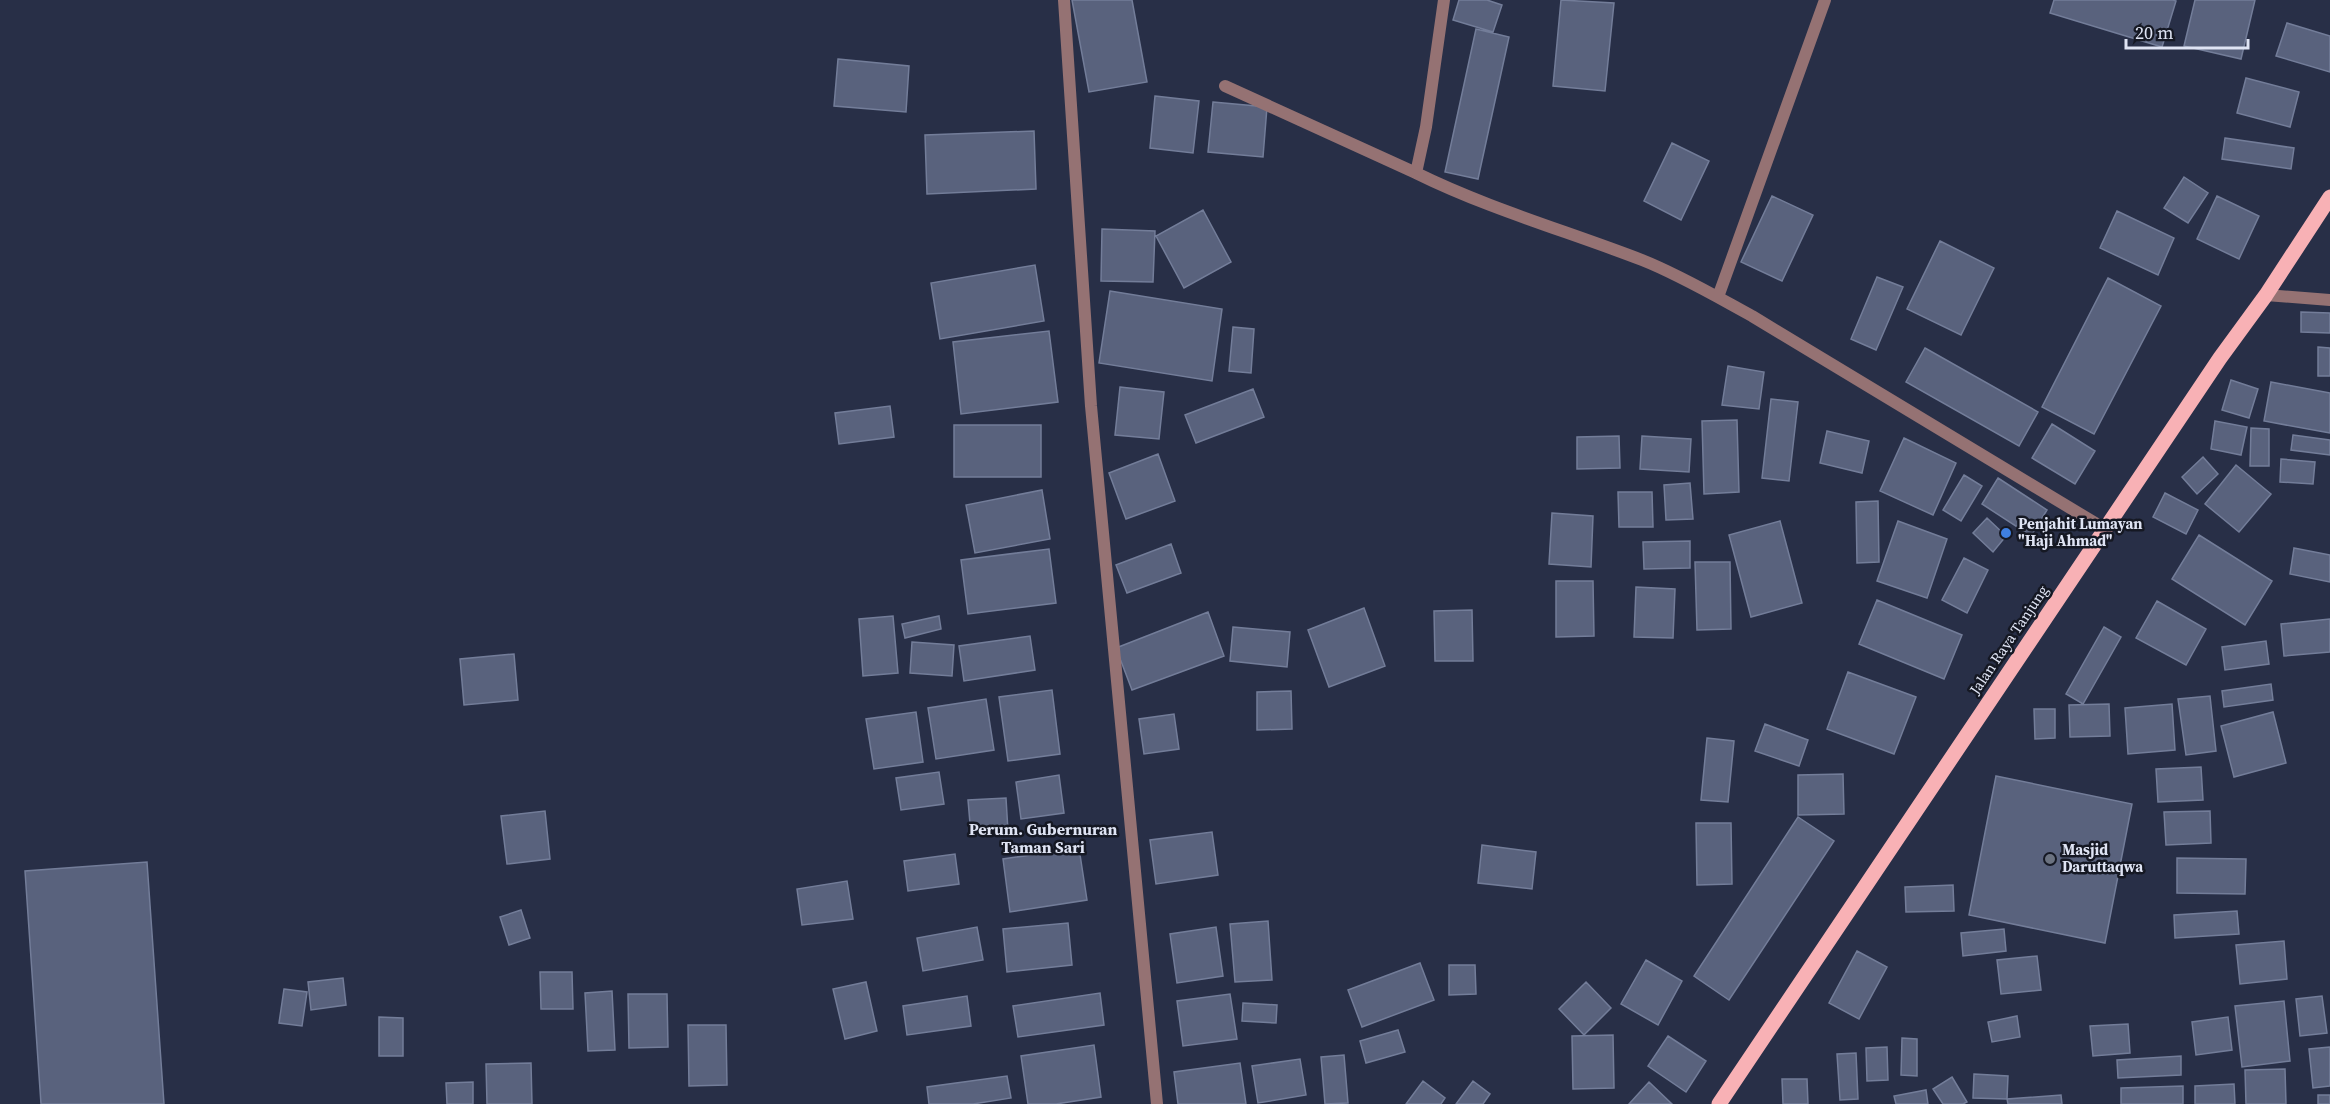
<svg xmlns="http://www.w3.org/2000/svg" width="2330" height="1104" font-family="'Source Serif 4',serif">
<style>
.building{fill:#59627d;stroke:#737d99;stroke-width:1.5}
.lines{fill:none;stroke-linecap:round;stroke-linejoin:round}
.street{stroke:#957273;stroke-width:12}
.primary{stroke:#f8b1b5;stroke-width:15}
.shop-dot{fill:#3f7fe0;stroke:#151823;stroke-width:2}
.worship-dot{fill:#6b7280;stroke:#151823;stroke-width:2}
.labels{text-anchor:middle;stroke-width:5;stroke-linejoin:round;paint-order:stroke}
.poi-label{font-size:15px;font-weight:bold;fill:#dfe4f4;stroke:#151823;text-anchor:start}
.street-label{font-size:15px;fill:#dfe4f4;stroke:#151823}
.neighbourhood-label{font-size:16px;font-weight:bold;fill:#dfe4f4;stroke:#151823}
</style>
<rect width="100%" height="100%" fill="#282f47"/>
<path class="building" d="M1072,0H1132L1147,82L1089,92Z
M1459,0H1487L1502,5L1493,32L1453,20Z
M1561,0L1614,3L1605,91L1553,86Z
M2054,0H2173L2176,1L2162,47L2050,13Z
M2195,0H2255L2241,59L2184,46Z
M2287,23L2330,36V72L2276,56Z
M1476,29L1509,37L1478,179L1445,172Z
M838,59L909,66L906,112L834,106Z
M2246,78L2299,92L2290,127L2237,113Z
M1155,96L1199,101L1193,153L1150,148Z
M1213,102L1267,107L1263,157L1208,152Z
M1034,131L1036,189L927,194L925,135Z
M2225,138L2294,148L2291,169L2222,159Z
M1672,143L1709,161L1681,220L1644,201Z
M2184,177L2208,193L2188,223L2164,208Z
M1772,196L1813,215L1782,281L1741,262Z
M2217,196L2259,216L2239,259L2197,239Z
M1203,210L1231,262L1184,288L1156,236Z
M2117,211L2174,238L2158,275L2100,248Z
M1102,229L1155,231L1153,282L1101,281Z
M1940,241L1994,268L1961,335L1907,309Z
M1035,265L1044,321L940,339L931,283Z
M1877,277L1903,287L1876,350L1851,339Z
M2108,278L2161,306L2094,434L2042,407Z
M1110,291L1222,309L1212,381L1099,363Z
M2301,312L2330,313V333L2301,332Z
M1233,327L1254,329L1251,373L1229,371Z
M1049,331L1058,402L961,414L953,342Z
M2318,347L2330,348V376H2318Z
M1925,348L2038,412L2019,446L1906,382Z
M1728,366L1764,372L1759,409L1722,405Z
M2231,380L2258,389L2249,418L2222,410Z
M2271,382L2330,393V433L2264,421Z
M1120,387L1164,392L1159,439L1115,435Z
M1253,389L1264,417L1196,443L1185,415Z
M1771,399L1798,402L1789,481L1762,478Z
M890,406L894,437L839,444L835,413Z
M1737,420L1739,492L1704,494L1702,421Z
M2215,421L2247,427L2241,455L2211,449Z
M2052,424L2095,451L2075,484L2032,458Z
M954,425H1041V477H954Z
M2251,428L2269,429V466H2250Z
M1827,431L1869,441L1862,473L1820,463Z
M2293,435L2330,440V455L2291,450Z
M1619,436L1620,468L1577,469V437Z
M1642,436L1691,439L1689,472L1640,469Z
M1904,438L1956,463L1933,515L1880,491Z
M1158,454L1175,501L1126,519L1109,473Z
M2203,457L2218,474L2197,494L2182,477Z
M2281,459L2315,462L2313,484L2280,482Z
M2236,465L2271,494L2239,532L2205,504Z
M1964,475L1982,486L1961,521L1943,510Z
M1998,478L2047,510L2031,536L1982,504Z
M1690,483L1693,519L1666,520L1664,485Z
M1042,490L1050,539L975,553L966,505Z
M1618,492H1652L1653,527H1619Z
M2165,493L2198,510L2186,534L2153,517Z
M1878,501L1879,562L1857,563L1856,502Z
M1552,513L1593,516L1591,567L1549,564Z
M1987,518L2006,536L1993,552L1973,533Z
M1780,521L1802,603L1751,617L1729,535Z
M1898,521L1947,539L1927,598L1877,581Z
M2199,535L2272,581L2245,625L2172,579Z
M1690,541V568L1644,569L1643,542Z
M1171,544L1181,573L1127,593L1116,565Z
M2294,548L2330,555V582L2290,574Z
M1049,549L1056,603L968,614L961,560Z
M1964,558L1988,570L1967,613L1942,600Z
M1695,562H1730L1731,629L1697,630Z
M1556,581H1593L1594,636L1556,637Z
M1636,587L1675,589L1673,638L1634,637Z
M1877,600L1962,635L1944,679L1859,644Z
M2157,601L2206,629L2186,665L2136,638Z
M1364,608L1385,666L1329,687L1308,630Z
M1472,610L1473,661H1435L1434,611Z
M1208,612L1224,656L1132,690L1116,648Z
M893,616L898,673L863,676L859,619Z
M939,616L941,629L905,638L902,624Z
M2330,619V652L2284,656L2281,624Z
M1233,627L1290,632L1287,667L1230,661Z
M2104,627L2121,637L2083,704L2066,694Z
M1030,636L1035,670L964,681L959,646Z
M2266,641L2269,664L2225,670L2222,647Z
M912,642L954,645L952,676L910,673Z
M514,654L518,700L464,705L460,659Z
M1848,672L1916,697L1894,754L1827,729Z
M2271,684L2273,700L2224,707L2222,691Z
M1052,690L1060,754L1008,761L999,697Z
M1291,691L1292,729L1257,730V692Z
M2210,696L2216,751L2186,755L2178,699Z
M986,699L994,750L936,759L928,708Z
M2109,704L2110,736L2070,737L2069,705Z
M2172,704L2175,750L2128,754L2125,708Z
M2034,709H2055V738L2035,739Z
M916,712L923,762L874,769L866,719Z
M2273,712L2286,763L2234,777L2221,726Z
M1174,714L1179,749L1144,754L1139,719Z
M1765,724L1808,740L1799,766L1755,751Z
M1707,738L1734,741L1728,802L1701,800Z
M2201,767L2203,800L2158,802L2156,769Z
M939,772L944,804L901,810L896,778Z
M1843,774L1844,814L1798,815V775Z
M1059,775L1064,813L1021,819L1016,782Z
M1996,776L2132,804L2105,943L1969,915Z
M1006,798L1008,831L971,835L968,800Z
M545,811L550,859L507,864L501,816Z
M2210,811L2211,843L2166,845L2164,812Z
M1798,817L1834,841L1729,1000L1694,976Z
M1696,823H1731L1732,884L1697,885Z
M1212,832L1218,875L1156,884L1150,840Z
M1482,845L1536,852L1532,889L1478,883Z
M1079,848L1087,900L1010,912L1003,859Z
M955,854L959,884L908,891L904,861Z
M2177,858L2246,859L2245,894L2177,893Z
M147,862L164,1104H41L25,871Z
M847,881L853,919L802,925L797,889Z
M1953,885L1954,911L1906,912L1905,887Z
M521,910L530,938L509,945L500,917Z
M2237,911L2239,934L2175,938L2174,915Z
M1268,921L1272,980L1235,982L1230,924Z
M1068,923L1072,965L1007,972L1003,929Z
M977,927L983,960L923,971L917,938Z
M1216,927L1223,976L1177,983L1170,934Z
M2004,929L2006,951L1963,956L1961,933Z
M2284,941L2287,979L2240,984L2236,945Z
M1857,951L1887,967L1859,1019L1829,1003Z
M2037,956L2041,990L2001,994L1997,960Z
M1646,960L1682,981L1658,1025L1621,1004Z
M1420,963L1434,1000L1362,1027L1348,990Z
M1449,965H1475L1476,994L1449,995Z
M540,972H572L573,1009H541Z
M343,978L346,1005L311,1010L308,982Z
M866,982L877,1031L845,1039L833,989Z
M1586,982L1611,1008L1584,1035L1559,1009Z
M284,989L307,992L302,1026L279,1023Z
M612,991L615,1050L588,1051L585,993Z
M1100,993L1104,1025L1018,1037L1013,1006Z
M628,994H667L668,1047L629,1048Z
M1230,994L1237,1039L1183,1046L1177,1001Z
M967,996L971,1026L907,1035L903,1006Z
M2322,996L2327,1033L2300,1036L2296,999Z
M2284,1001L2290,1061L2242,1067L2235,1006Z
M1243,1003L1277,1005L1276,1023L1242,1021Z
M2017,1016L2020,1037L1992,1042L1988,1022Z
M379,1017L403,1018V1056H379Z
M2228,1017L2232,1050L2196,1055L2192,1022Z
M2128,1024L2130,1053L2093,1056L2090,1026Z
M688,1025H726L727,1085L689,1086Z
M1398,1030L1405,1052L1366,1063L1360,1041Z
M1613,1035L1614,1088L1573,1089L1572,1036Z
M1668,1036L1706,1061L1686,1092L1648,1066Z
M1902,1038L1917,1039V1076L1901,1075Z
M1094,1045L1101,1097L1056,1104H1028L1021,1056Z
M1887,1047L1888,1080L1867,1081L1866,1048Z
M2330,1047V1086L2313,1088L2309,1049Z
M1856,1053L1858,1099L1840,1100L1837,1054Z
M1344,1055L1348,1103L1325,1104L1321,1057Z
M2181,1056V1075L2118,1078L2117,1060Z
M1300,1059L1306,1095L1258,1103L1252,1066Z
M531,1063L532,1104H487L486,1064Z
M1240,1063L1246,1104H1178L1174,1072Z
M2285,1069L2286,1104H2246L2245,1070Z
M1974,1074L2008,1076L2007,1099L1973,1098Z
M1007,1076L1011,1098L973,1104H929L927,1087Z
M1952,1077L1967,1102L1963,1104H1943L1933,1089Z
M1782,1079H1807L1808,1104H1783Z
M1423,1081L1445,1098L1441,1104H1406Z
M1473,1081L1490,1094L1483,1104H1456Z
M473,1082V1104H447L446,1083Z
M1649,1082L1672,1104H1629Z
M2234,1084L2235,1104H2195V1086Z
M2183,1086V1104H2121V1088Z
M1926,1090L1928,1104H1896L1894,1096Z
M2061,1095L2062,1104H2008L2007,1099Z
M2318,1095H2330V1104H2318Z"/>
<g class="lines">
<path class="street" d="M1064,0L1091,406L1157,1104
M1444,0L1426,127L1416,173C1489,209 1567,231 1642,260C1680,275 1717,297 1752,316L2105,529
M1225,86L1416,173
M2266,295L2330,300
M1718,297L1825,0"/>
<path class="primary" d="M1719,1104L2220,358L2266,295L2330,197"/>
</g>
<circle class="shop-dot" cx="2006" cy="533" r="6"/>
<circle class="worship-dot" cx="2050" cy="859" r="6"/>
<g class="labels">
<g class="poi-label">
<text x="2018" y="529">Penjahit Lumayan<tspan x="2018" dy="17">"Haji Ahmad"</tspan></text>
<text x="2062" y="855">Masjid<tspan x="2062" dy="17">Daruttaqwa</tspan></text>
</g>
<g class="street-label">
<text transform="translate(2009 640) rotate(-56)" y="5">Jalan Raya Tanjung</text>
</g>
<g class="neighbourhood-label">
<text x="1043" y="835">Perum. Gubernuran<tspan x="1043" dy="18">Taman Sari</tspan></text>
</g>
</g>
<path d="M2126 39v9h122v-9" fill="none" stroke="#dfe4f4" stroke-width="3"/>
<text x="2135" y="39" font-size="18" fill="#dfe4f4" stroke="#151823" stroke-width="4.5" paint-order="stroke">20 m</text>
</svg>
